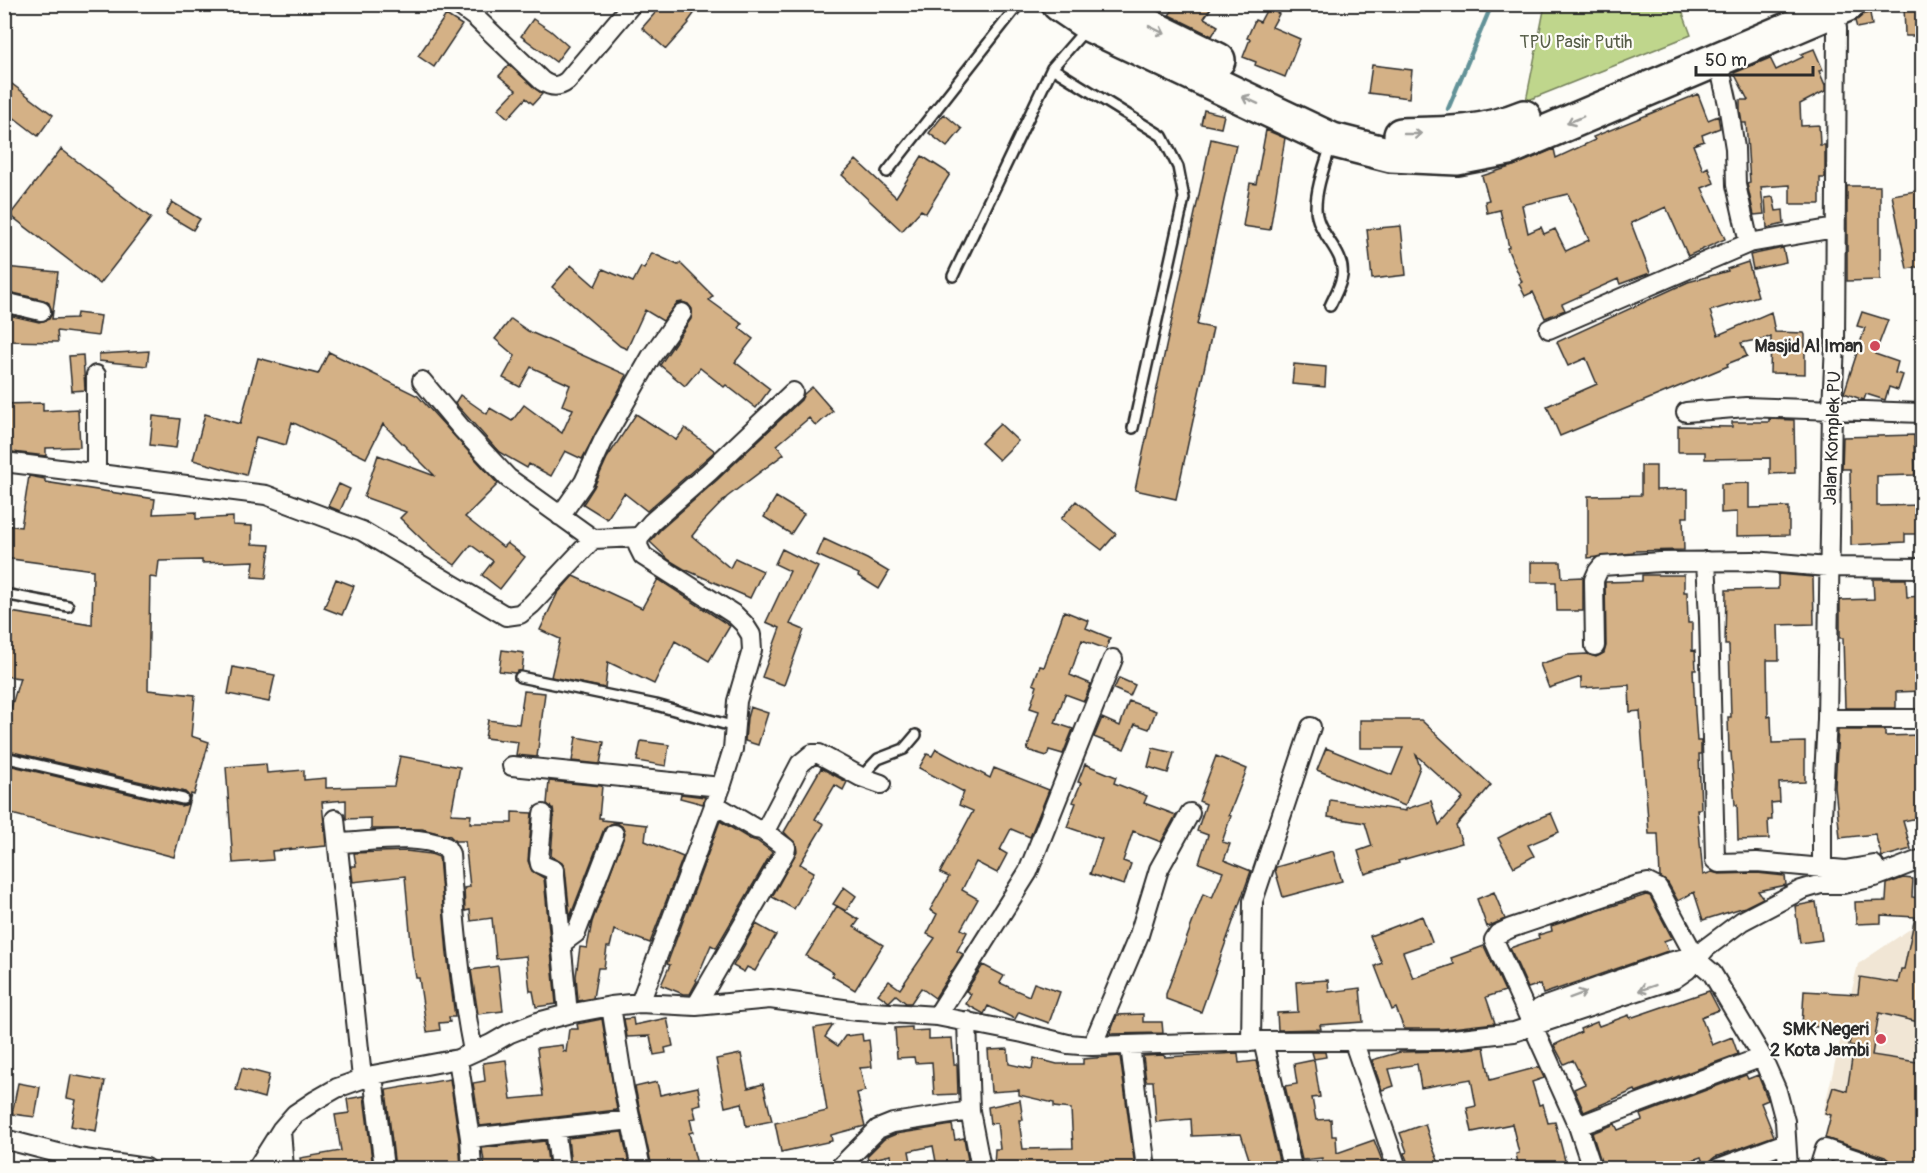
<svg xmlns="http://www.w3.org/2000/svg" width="1927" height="1173" font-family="Pangolin,sans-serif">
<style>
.built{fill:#f1e6d5}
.green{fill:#bfd68c;stroke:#75805c;stroke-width:1.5}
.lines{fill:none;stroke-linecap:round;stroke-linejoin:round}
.stream{stroke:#629298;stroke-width:4.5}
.building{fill:#d4b186;stroke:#2b2b2b;stroke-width:1.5;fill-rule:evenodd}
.lane-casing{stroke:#2b2b2b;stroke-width:14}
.street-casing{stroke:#2b2b2b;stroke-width:22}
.highway-casing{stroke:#2b2b2b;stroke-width:38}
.lane{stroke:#fdfcf7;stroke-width:9}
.street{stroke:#fdfcf7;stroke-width:18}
.highway{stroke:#fdfcf7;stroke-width:33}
.oneway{stroke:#9e9e9b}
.poi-dot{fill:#d1495b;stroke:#fdfcf7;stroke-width:2}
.labels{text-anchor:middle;stroke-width:4.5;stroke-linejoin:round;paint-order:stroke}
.park-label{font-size:18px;fill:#575e48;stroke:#fdfcf7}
.poi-label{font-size:18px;font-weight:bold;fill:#2b2b2b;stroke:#fdfcf7;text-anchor:end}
.street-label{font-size:18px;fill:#2b2b2b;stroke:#fdfcf7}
</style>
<rect width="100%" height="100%" fill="#fdfcf7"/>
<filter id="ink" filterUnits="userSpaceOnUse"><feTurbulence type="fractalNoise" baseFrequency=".0167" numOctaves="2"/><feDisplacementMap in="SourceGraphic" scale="12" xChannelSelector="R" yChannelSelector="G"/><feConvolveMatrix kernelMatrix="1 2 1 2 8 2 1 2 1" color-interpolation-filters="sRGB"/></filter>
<g filter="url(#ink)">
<path class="built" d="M1922,869V1146L1823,1114L1858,964L1916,925L1920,870Z"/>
<path class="green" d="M1545,5H1680L1691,35L1526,101Z"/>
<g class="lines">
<path class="stream" d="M1448,109L1492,4"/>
</g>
<path class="building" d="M663,4H701L688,22L689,23L666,49L642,28Z
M1178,4H1214L1204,18L1218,26L1212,36L1169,15Z
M1904,4H1919L1920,36H1905Z
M1268,7L1279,14L1272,27L1300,39L1285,77L1255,65L1256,62L1243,57L1250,39L1247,38L1255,20L1260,22Z
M1870,13L1872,25L1857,28L1855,21L1864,14Z
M446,15L462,25L434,67L418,56Z
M533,19L551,31L568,46L556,62L521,36Z
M1814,49L1823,70L1819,71L1825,85V91L1800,104L1801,126L1819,125L1820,145H1825V178H1820V204H1790V185L1761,187L1764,214L1754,215L1747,184L1750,183L1746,123H1742L1740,111V100H1748L1734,73L1770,58L1776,70L1803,57L1801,54Z
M509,65L542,94L533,104L526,98L508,118L498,109L516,90L499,76Z
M1372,65L1412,70L1409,98L1368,93Z
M4,78L53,115L38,136L4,110Z
M1698,94L1708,120L1718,116L1720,128L1702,135L1704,141L1693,145L1703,170L1708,167L1714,183L1702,188L1725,239L1688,256L1666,207L1631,223L1650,273L1620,284L1618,279L1562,304L1565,310L1545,318L1533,292L1525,296L1519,284L1522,282L1507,248L1509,247L1500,210L1487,213L1485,201L1489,200L1482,176L1516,165L1554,149L1556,158L1595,140L1593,137ZM1568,194L1589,240L1566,251L1555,229L1544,234L1541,227L1528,233L1522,205Z
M1204,110L1224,115L1221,128L1201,124Z
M944,114L962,129L947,147L929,133Z
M1266,130L1285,138L1270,230L1243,226L1250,183L1256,184Z
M1211,139L1236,145L1197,325L1213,328L1176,499L1135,490Z
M61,149L151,218L100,284L10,215Z
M922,156L950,174L926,213L921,210L902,231L842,175L856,160L896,197Z
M1847,186H1880V280L1847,281Z
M1921,190L1923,198V266L1907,269L1892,195Z
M1773,197L1776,211L1783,210L1784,224L1767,228L1765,198Z
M172,202L200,219L193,230L166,214Z
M1401,226L1406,275L1372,279L1367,229Z
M1783,248L1786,262L1753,269L1750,255Z
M652,253L678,265L680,263L713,296L709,300L742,324L739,328L753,339L735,362L770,389L756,408L726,385L724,387L700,368L685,386L660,365L691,319L692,309L688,304L682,302L677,303L663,321L645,310L627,349L620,346L552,287L571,265L595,286L603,269L633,282L641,267L644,269Z
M1748,262L1758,296L1710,311L1718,335L1771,312L1775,332L1804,333L1805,335V374L1770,373L1771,337L1741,343L1747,356L1727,364L1728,366L1560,436L1547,406L1597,384L1586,358L1568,366L1557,342L1688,282L1728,271L1727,269Z
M4,267L58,272L52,319L76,318L77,313L101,316L98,336L57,331L58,342L4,341V314L39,322L49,319L52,313L49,303L44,300L4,291Z
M1862,312L1888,320L1875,354L1898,362L1895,373L1903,375L1898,390L1889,387L1885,400L1866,394L1864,400L1844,393L1865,328L1857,326Z
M511,319L528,331L627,375L582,459L565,451L551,476L529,464L527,468L499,452L455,403L460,395L487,414L490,408L512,421L524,405L562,433L573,409L562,405L570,385L531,367L520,387L503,378L515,356L495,339Z
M149,351L147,366L99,361V354Z
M329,352L418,396L498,484L465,517L503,547L507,543L525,557L500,589L482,575L493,561L471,545L455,565L433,550L400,518L406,512L364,497L378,455L435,476L383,424L366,458L292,422L286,445L256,437L246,475L193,460L205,414L240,424L258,358L318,374Z
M83,355L85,390L72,391L69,356Z
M1294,364L1326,367L1325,387L1292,384Z
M812,387L833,411L816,426L809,418L777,445L784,454L727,497L703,522L692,536L730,568L735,558L763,571L750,598L684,569L669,560L650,542L660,530L717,480L801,400L804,394Z
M43,403V411L78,409L80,447L46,448V456L4,451V404Z
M636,414L676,440L685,428L715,451L647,511L624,493L607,519L583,504L594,487L607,458Z
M153,416L180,419L176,448L150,445Z
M1769,419L1794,420L1795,473L1770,474V458L1705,459V452H1678V426L1732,427V422H1769Z
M1000,424L1018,441L999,460L981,443Z
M1914,435L1915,475L1877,476V506L1923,505V534H1905V542L1851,545L1850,469H1842L1843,437Z
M1641,466H1656V490L1688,489V517H1683L1684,550L1634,551V553L1588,558V496L1641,495Z
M29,476L45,479V482L155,499L153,514L196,512V519L233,517V525L252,526V544L270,545L266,578L252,577L254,561L202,563V560L159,561L157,578L150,577L148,690L195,695L191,736L209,742L194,795L191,794L174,857L4,812V764L181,806L187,804L190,800L188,795L185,792L4,750V731L20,678L4,676V611L92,625L93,570L4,558V525L21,527Z
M1749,483V508L1789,507V535L1737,536V512L1721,513V484Z
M339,484L350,489L340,511L328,506Z
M776,497L804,514L791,534L764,517Z
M1076,501L1116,534L1102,550L1061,519Z
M824,539L867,559L889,572L879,589L858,576L859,574L817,555Z
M782,549L818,567L790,624L804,630L784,685L762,677L780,628L766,622L790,571L775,564Z
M1531,562H1561L1562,578L1583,577V611H1557L1556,582H1531Z
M1778,574L1813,577L1814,624L1778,625L1779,660H1767L1768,717L1771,716L1772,743L1805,742V782L1779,783L1780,802L1771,803L1772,820H1768L1769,839L1738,840L1737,805H1735L1731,752H1729L1728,717H1731L1729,645H1725L1726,590L1778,589Z
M1642,575H1684V592H1687L1688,623H1692V651L1695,650L1696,670H1693L1695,712L1697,741H1701V754H1699L1701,809H1697L1703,875L1712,872L1719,874L1757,873L1785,876L1786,885L1758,891L1763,898L1745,907L1703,920L1694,892L1678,901L1668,883L1660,877L1658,834H1649L1640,711L1630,712L1629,685L1581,688V677L1549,688L1540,664L1568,655L1587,654L1596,657L1604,653L1606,646L1605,582L1642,581Z
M573,576L642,608L658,579L730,626L709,661L675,641L654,684L608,662L605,688L551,677L560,639L540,630L557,594Z
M336,579L354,586L342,615L324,608Z
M1873,579H1906L1907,597L1923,596V691L1896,692V708H1845L1843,638H1840V600L1874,599Z
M1064,611L1089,621L1086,628L1110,638L1106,649L1082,640L1070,675L1091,684L1084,701L1065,694L1055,723L1073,729L1063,754L1049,750L1047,756L1027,750L1039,711L1030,708L1037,686L1033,684L1040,666L1044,667Z
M502,650L524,653L522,671L515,673L499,671Z
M233,667L275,675L269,702L228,694Z
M1119,678L1135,685L1130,696L1114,689Z
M524,691L545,693L537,757L516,755L518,742L485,738L488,720L519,724Z
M1129,701L1156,711L1149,729L1135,724L1124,749L1094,737L1102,718L1120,726Z
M750,707L768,713L758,745L745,741L747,718Z
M1360,720H1421L1491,785L1456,826L1462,843L1398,861L1399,863L1365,874L1358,851L1372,846L1365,823L1328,817L1330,800L1406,811V809L1431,801L1439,825L1463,798L1416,755L1420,767L1405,806L1317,770L1326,748L1392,775L1403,748H1360Z
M1838,730H1885V736L1920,735V739H1923V817L1903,821L1911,849L1882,857L1875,834L1840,838L1835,787Z
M576,737L604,742L600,764L572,761Z
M641,741L669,745L666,766L637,761Z
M1153,748L1174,753L1168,773L1148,767Z
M936,749L990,778L994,768L1049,790L1030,837L1011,829L1000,850L1007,854L997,873L976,862L962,890L978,899L961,929L967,932L957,951L963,954L935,998L921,988L911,1003H906L896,995L889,1002L878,994L889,981L900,989L935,938L927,934L937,914L930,910L949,877L940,873L973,811L959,805L964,792L919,768L927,754L932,756Z
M400,756L460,767L451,814L471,815L470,823H512V812L532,813L528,861L532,871L544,878L556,1004L536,1007L533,991H530L526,956L496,959L492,918L471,921L470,910L465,911L464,888L470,887L465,841H455L450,836L422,829H371V818L346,819V800L322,802L326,846L272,851L273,860L233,863L226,767L266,764L267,773L304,770V780L326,778V788L394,786Z
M1216,756L1247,769L1229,815L1231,816L1222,842L1230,844L1224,860L1251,871L1201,1012L1166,999V994L1203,894L1212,898L1223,872L1199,863L1208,835L1197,831L1206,804L1199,801Z
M1085,764L1116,777L1114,783L1147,796L1144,803L1176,815L1161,842L1133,831L1123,861L1131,864L1124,885L1090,874L1102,839L1067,827L1076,803L1073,802L1081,783L1078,782Z
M821,768L847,782L843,790L835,785L815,819L824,824L800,864L814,872L794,909L772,897L797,851L796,844L784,832Z
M549,781L602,786L599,818H602V820L647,825L645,841L683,857L650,943L614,930L610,947H607L604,968H598L593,998L578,1001L576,976L580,947L587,948L592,922L625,833L623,827L617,823H612L604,829L570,917L565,868L562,863L551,856L554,815L553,809L547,804Z
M681,794L705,797L703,804L680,798Z
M1551,813L1559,832L1528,845L1534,856L1514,867L1498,838L1527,823Z
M720,821L750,839L757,841L772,852L716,948L711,945L696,980L697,981L690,994H683L661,985L670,965L667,964Z
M406,851L431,854L439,857L447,954L455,1017H449L450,1022L439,1023L440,1030L427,1032L419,978H416L412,954L405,876L353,882L351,866H356L354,853Z
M1333,851L1342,881L1283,897L1275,870L1276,867Z
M1903,878L1913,879L1912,897L1923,899V1023L1879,1013L1872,1055L1923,1063V1168H1892L1890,1161L1885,1157L1825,1138L1831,1115L1825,1113L1833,1087L1847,1091L1854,1046L1849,1045L1852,1029L1802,1026L1804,991L1858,994L1860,977L1898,983L1901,969H1904L1915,917L1881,915V923L1856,924L1855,902L1886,901L1887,884Z
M844,887L856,896L846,911L833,904Z
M1494,892L1505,919L1487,927L1477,899Z
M1646,895L1650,896L1672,938L1664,941L1668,951L1543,994L1540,984L1528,988L1510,948L1539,938L1538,935L1552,931L1551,926Z
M1816,902L1822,940L1800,943L1795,906Z
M837,906L859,920L854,927L883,945L855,990L832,976L834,973L806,956Z
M1422,916L1432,942L1403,952L1413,978L1454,964L1451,958L1484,946L1505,991L1486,997L1495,1023L1443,1029H1404L1396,1008L1392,1010L1375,966L1382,963L1370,936Z
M756,924L776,935L755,971L747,967L744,972L733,966Z
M983,965L1004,976L1000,983L1029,996L1034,983L1060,992L1049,1023L1019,1012L1015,1019L988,1006L984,1014L966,1004L971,994L966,991Z
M498,966L503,1011L478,1014L471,970Z
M1328,980L1329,992L1360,988L1363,1022L1320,1025L1321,1029L1278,1030L1277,1013L1298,1012L1296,982Z
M1709,991L1719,1010L1701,1017L1712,1045L1732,1037L1738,1054L1636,1092L1635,1090L1584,1112L1574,1089L1585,1084L1573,1060L1564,1064L1554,1045L1581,1032L1580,1029L1597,1022L1599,1026L1629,1015L1630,1018Z
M1143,1014V1022H1162L1163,1033L1110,1034L1117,1015Z
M633,1018L634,1025L667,1018L673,1046L665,1048L666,1053L654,1055L650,1036L627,1037L624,1019Z
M602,1019L617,1110L480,1126L473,1083L485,1081L483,1063L506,1060L511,1099L543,1096L537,1048L562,1045L563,1051L566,1052L569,1029H578L577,1024Z
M833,1025L825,1037L838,1046L845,1036L862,1034L863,1041L869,1040L872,1067L860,1068L865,1091L857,1093L865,1126L831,1135L832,1141L781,1152L775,1123L827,1111L814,1028Z
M912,1027V1031L929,1030V1039L952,1038L954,1064H957L958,1094L934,1095L932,1062L915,1063L914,1057L897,1058L895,1028Z
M1484,1047L1490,1080L1539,1067L1544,1078L1532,1082L1539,1105L1543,1104L1548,1123L1555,1122L1567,1168H1533L1532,1165L1519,1168L1516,1154L1519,1153L1512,1124L1472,1132L1467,1108L1476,1106L1471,1079L1421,1088L1417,1064L1389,1069L1394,1086L1382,1090L1372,1060L1400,1052L1444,1051Z
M1008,1049L1009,1064L1032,1069L1034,1058L1057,1064H1083V1059L1120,1056L1135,1167L994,1168L995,1149H1000L997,1123L990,1124L988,1107L1020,1100L1023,1120H1019L1023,1149L1073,1148L1071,1109L1054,1107V1103L1019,1095V1090L991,1092L988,1050Z
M1312,1052H1325L1326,1057L1314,1059Z
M1238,1053L1239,1063L1256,1061L1279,1161L1255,1168H1252L1241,1134L1192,1136L1191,1119L1156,1122L1153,1081H1146L1143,1056L1163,1055L1165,1057Z
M741,1054L748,1088L763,1084L772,1121L746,1126L742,1103L725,1107L716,1059Z
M1314,1060L1320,1097L1312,1098L1316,1120L1331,1119L1332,1136H1336L1337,1153L1374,1140L1385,1168H1323L1322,1158L1302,1160L1285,1086L1297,1084L1294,1064Z
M242,1068L269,1075L264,1098L236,1090Z
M71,1075L105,1081L96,1131L71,1126L76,1100L67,1098Z
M1746,1075L1748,1079L1758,1075L1768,1100L1761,1103L1774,1136L1715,1157L1710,1161L1708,1168H1705L1701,1157L1669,1168H1603L1592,1133L1615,1124L1618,1130L1642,1120L1640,1115Z
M450,1079L459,1139L461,1168H441V1166L395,1168L386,1090Z
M657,1082L660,1095L698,1087L701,1104L693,1106L696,1118L690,1119L693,1132L689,1133L698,1168H652L635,1087Z
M18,1083L40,1087L35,1117L12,1114Z
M364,1096L373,1168H302L300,1158L341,1151L335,1115L349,1113L347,1099Z
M1425,1124L1431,1143L1441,1168H1410L1404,1153L1407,1152L1400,1133Z
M952,1125L955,1140L964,1138L968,1160L937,1167L933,1146L909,1151L912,1167L893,1168L891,1155L868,1160L867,1156L884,1139L896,1134Z
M622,1132L630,1168H591V1166L571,1167L568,1138Z
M545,1141L549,1168H485L482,1148Z
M1773,1160L1776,1168H1750Z"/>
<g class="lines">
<defs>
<path id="lane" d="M1052,68L1162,136L1178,167L1184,198L1133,428
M887,172L1019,4
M953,276L1052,68L1086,29
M1330,306C1334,297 1341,285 1342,276C1346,251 1316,234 1316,208C1316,187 1325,165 1331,145
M4,594L68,606
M520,677L656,705L735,727
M4,757L183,799
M861,777L878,759L904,749L916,735"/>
<path id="street" d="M457,4L476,18L542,81C551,87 558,88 567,81L632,4
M1718,59L1728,104L1735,148L1736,185L1749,243
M4,302L41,311
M1549,329L1749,243L1835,228
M422,381L462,429L508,478L593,539
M1686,412L1746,407L1922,413
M4,462L266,495L362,531L506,616L520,614L532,604L593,539L639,537
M96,473V375
M560,516L584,482L604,439L651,357L682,313
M1706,561L1709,618L1715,860L1719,863L1757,862L1845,870L1874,865
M1595,646L1594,580L1598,571L1602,566L1660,562L1754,561L1828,567L1922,568
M1827,719H1922
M512,766L721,787
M714,804L756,829L762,830L766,829L800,764L812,754H819L861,777L881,784
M543,814L539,859L540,864L554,870L555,876L568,1014
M335,819L362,1078
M338,843C372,842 414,833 446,847L450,854C454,920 460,986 473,1051
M1822,867V816L1827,719L1832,409L1835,344L1837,28L1834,10
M561,944L576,933L614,834
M640,1003L721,787L733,749L737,701L752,650L751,635L744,624L735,615L643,556L638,546L639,537L652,522L709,472L793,392
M611,1006L624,1089L641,1168
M696,1006L785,852L786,848L762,830
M937,1016L1028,872L1113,659
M967,1021L970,1111L981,1168
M1531,1025L1540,1008L1666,963L1685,958L1697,960
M1353,1040L1397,1168
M1263,1041L1291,1163
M1251,1042L1253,901L1311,727
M1092,1046L1139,935L1159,869L1190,813
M1130,1046L1146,1168
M458,1059L470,1138L472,1168
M373,1075L384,1168
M1578,1126L1762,1057
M555,1128L560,1168
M281,1130L284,1168
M470,1138L631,1120
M4,1139L77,1158L146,1168
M257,1168L281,1130L295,1114L316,1100L337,1088L373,1075L458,1059L491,1044L510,1033L538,1022L568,1014L611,1006L640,1003L696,1006L770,999L858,1011L937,1016L1023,1033L1068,1044L1092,1046L1263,1041L1444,1040L1514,1032L1674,979L1687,970L1706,948L1742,921L1801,890L1821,884H1843L1875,877L1922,859
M839,1168L878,1129L893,1123L970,1111
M1592,1168L1578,1126L1494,940L1498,934L1511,928L1638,885L1648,883L1658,888L1697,960L1712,973L1762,1057L1777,1091L1785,1121L1788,1168
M1719,1168L1786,1143
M1819,1168L1825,1149L1881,1168"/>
<path id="highway" d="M1059,4L1090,25L1332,140L1391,155L1457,158L1509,148L1848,4
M1104,4L1218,60
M1401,135C1445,134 1483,134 1524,117"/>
</defs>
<use href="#lane" class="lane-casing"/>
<use href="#street" class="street-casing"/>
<use href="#highway" class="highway-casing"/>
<use href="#lane" class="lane"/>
<use href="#street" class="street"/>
<use href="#highway" class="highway"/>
</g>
<defs><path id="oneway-shaft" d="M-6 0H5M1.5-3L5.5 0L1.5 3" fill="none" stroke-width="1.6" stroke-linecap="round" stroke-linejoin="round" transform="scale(1.5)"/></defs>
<g class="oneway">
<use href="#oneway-shaft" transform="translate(1157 30) rotate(26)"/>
<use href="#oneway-shaft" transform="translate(1250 100) rotate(-155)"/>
<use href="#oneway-shaft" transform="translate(1575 120) rotate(157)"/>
<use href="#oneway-shaft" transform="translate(1413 134)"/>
<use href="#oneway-shaft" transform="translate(1647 988) rotate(161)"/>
<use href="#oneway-shaft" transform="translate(1578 995) rotate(-20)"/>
</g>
</g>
<g class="poi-dot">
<circle cx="1875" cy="346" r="6"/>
<circle cx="1881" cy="1039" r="6"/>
</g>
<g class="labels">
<g class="park-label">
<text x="1576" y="48">TPU Pasir Putih</text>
</g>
<g class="poi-label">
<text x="1863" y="352">Masjid Al Iman</text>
<text x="1869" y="1035">SMK Negeri<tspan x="1869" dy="21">2 Kota Jambi</tspan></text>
</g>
<g class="street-label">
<text transform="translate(1832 438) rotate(-88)" y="6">Jalan Komplek PU</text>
</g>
</g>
<rect width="1927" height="1173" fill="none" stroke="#fdfcf7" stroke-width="24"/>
<rect x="12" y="12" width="1903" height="1149" fill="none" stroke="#2b2b2b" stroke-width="2" filter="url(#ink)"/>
<path d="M1696 66v9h117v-9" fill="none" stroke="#2b2b2b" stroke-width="3"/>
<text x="1705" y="66" font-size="18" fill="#2b2b2b" stroke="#fdfcf7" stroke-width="4.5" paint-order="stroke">50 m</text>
</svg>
